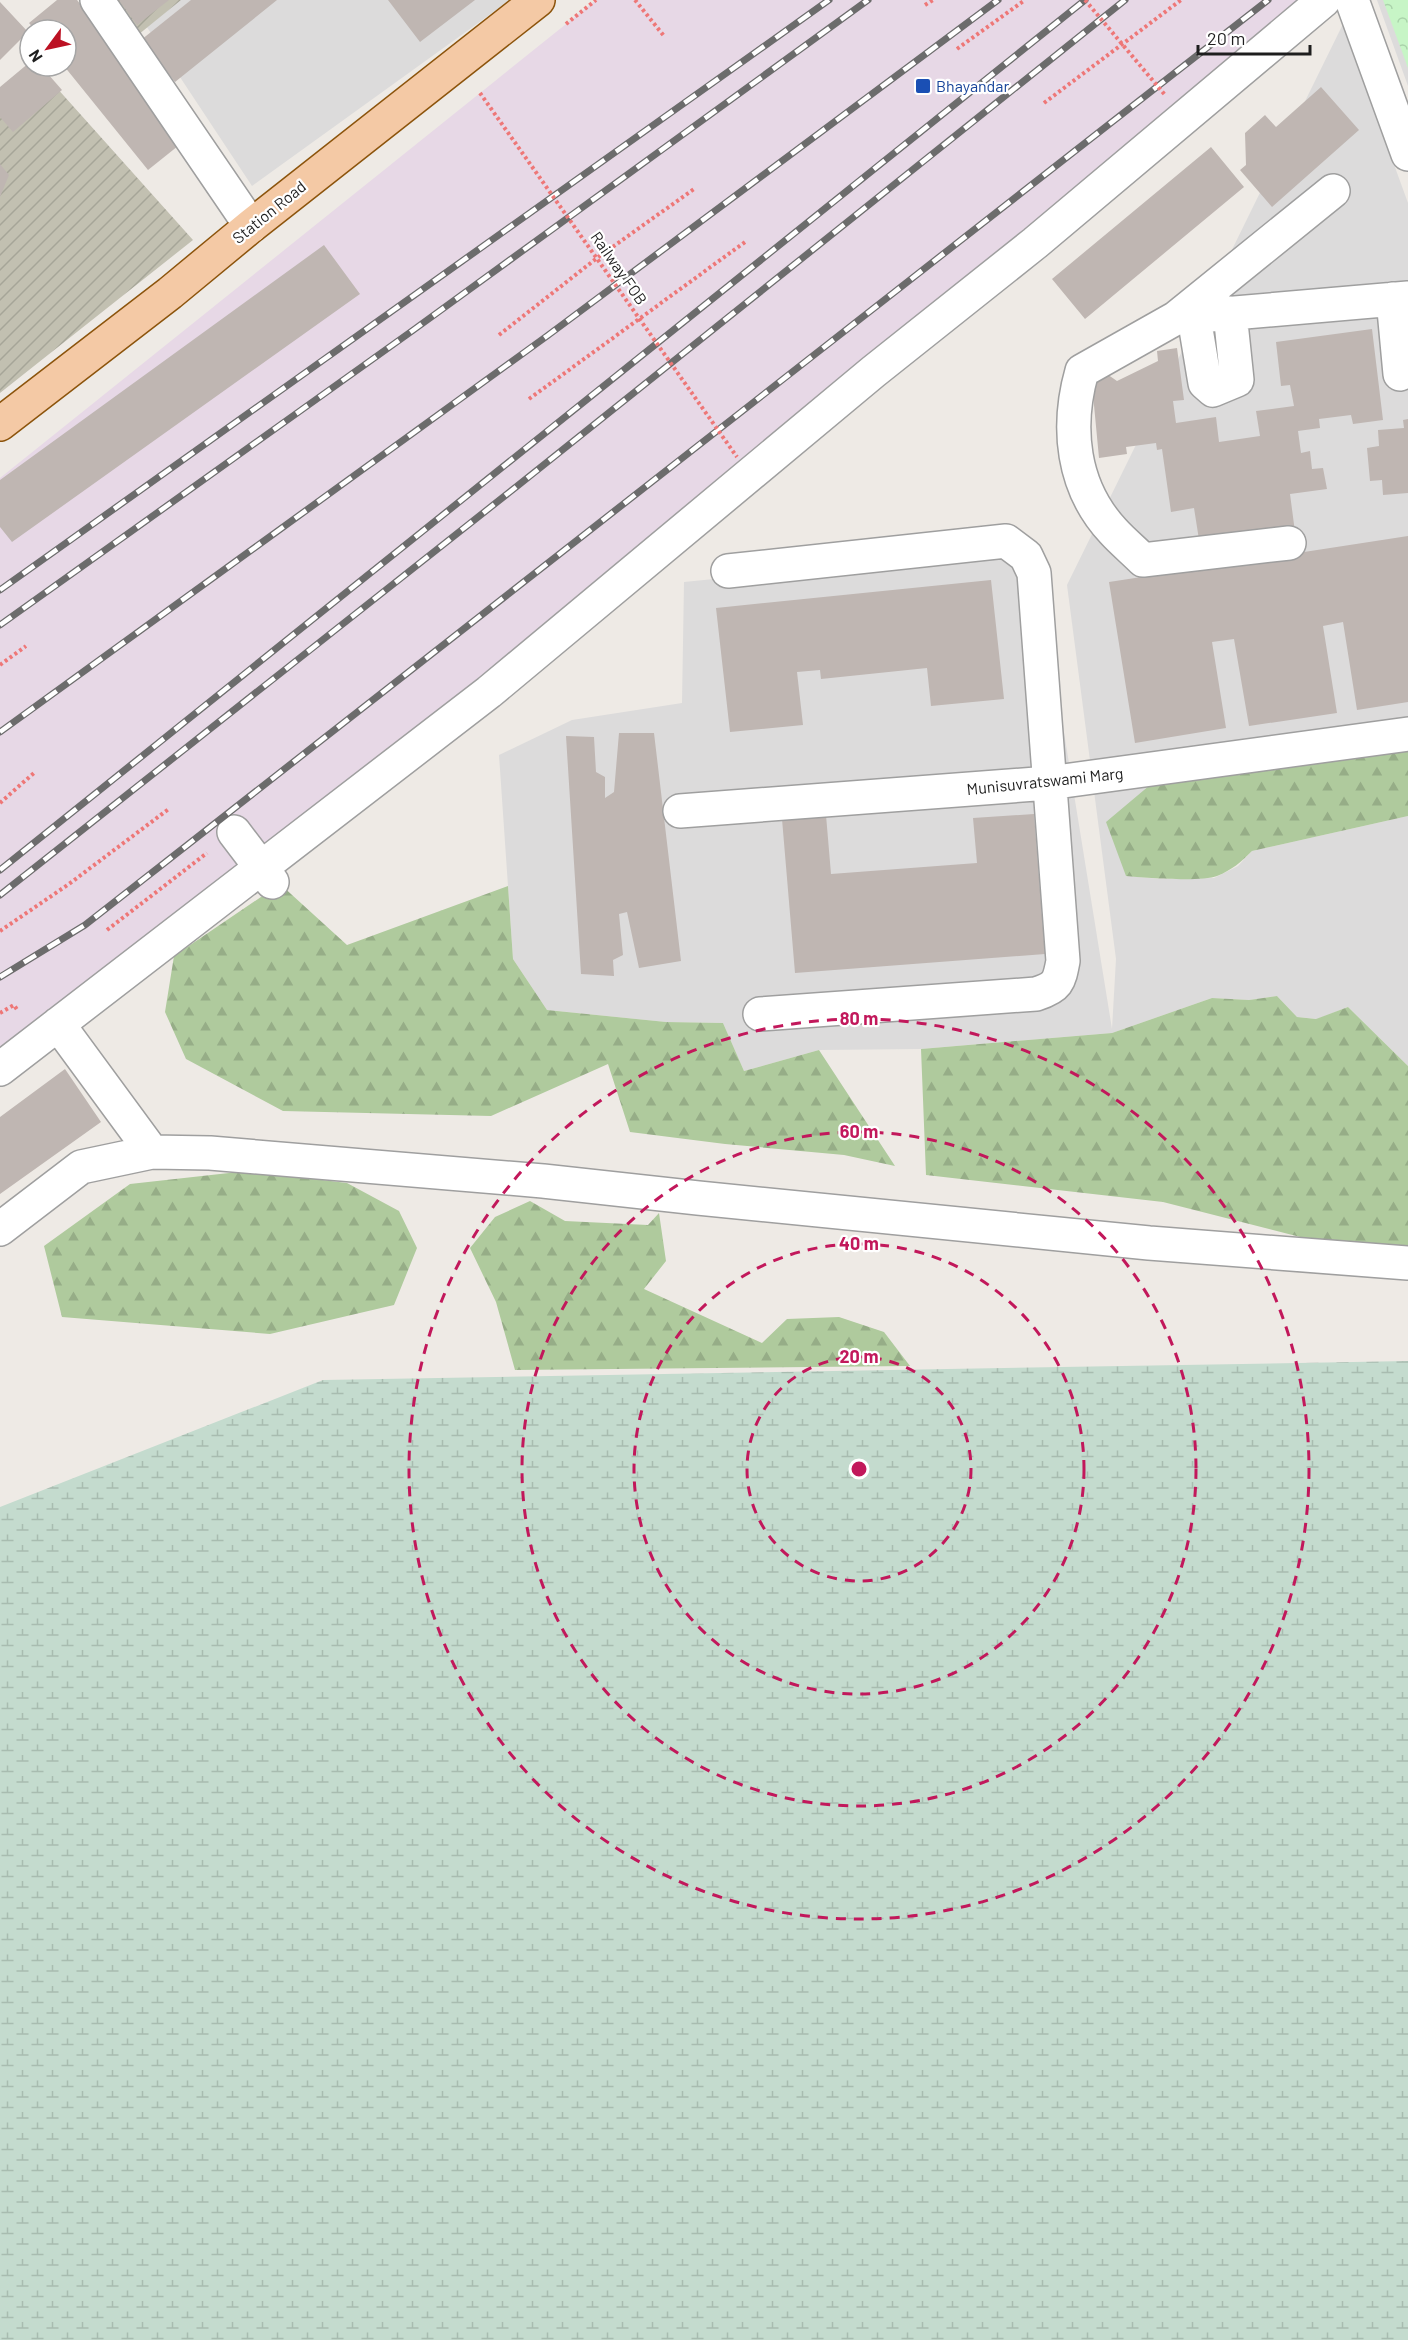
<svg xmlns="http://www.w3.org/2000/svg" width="1408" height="2340" font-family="Barlow,sans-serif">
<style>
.residential{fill:#dcdbdb}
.railway{fill:#e7d8e6}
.construction{fill:url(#construction-furrows)}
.forest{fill:url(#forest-firs)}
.wetland{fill:url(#wetland-marsh)}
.park{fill:url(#park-crowns)}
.building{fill:#bfb6b2}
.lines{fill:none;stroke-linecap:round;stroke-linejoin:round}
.minor-casing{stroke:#9f9f9f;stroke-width:36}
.major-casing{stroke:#8c540c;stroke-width:36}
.path{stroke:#e77;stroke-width:4;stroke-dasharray:3 3;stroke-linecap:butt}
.minor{stroke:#fff;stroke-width:33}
.major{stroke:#f4c9a5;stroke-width:33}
.rail-casing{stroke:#6c6c6c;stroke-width:7}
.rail{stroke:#fff;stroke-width:4.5;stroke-dasharray:14;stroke-linecap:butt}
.path-bridge{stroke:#e77;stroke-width:4;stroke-dasharray:3 3;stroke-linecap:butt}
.ring{fill:none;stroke:#c2185b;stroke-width:3;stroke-dasharray:10 8}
.transit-dot{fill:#1a4fb4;stroke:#fff;stroke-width:2}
.labels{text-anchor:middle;stroke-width:4.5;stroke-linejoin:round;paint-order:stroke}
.transit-label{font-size:16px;fill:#164399;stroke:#fff;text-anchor:start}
.street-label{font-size:16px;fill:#1e1e1e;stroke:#fff}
.centre{fill:#c2185b;stroke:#fff;stroke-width:3}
.ring-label{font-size:18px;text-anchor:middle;font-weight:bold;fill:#c2185b;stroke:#fff;stroke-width:4.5;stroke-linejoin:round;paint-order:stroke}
</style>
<defs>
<pattern id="construction-furrows" width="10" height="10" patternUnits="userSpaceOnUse" patternTransform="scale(1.5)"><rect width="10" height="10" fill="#c2c0b1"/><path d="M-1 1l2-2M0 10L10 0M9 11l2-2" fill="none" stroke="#a6a598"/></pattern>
<pattern id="forest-firs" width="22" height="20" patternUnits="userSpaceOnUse" patternTransform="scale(1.5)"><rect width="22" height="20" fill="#afca9d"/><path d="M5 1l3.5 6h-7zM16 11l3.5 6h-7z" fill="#96ad87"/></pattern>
<pattern id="wetland-marsh" width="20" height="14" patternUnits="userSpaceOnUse" patternTransform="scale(1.5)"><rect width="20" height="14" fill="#c4dbce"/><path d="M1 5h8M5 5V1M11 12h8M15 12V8" fill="none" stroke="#a8bcb0"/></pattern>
<pattern id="park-crowns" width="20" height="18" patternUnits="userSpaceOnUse" patternTransform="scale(1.5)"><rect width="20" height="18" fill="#c7f5c6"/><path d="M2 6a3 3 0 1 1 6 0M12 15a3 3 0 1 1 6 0" fill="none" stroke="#aad2aa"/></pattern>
</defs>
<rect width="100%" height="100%" fill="#eeeae5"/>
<path class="residential" d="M129,0H510L252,186Z
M1377,0H1408V86Z
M1343,24L1408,203V749L1126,876L1161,879L1214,878L1238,866L1252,851L1408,816V1066L1348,1007L1317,1019L1297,1017L1277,996L1249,1000L1212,998L1112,1033L921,1049L819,1050L744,1071L723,1023L666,1022L547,1010L513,959L499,755L572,720L682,703L684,582L1034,547L1112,1029L1116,959L1067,585Z"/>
<path class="railway" d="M596,0H1331L603,616L0,1052V478Z"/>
<path class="construction" d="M109,0H181L133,39Z
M47,77L193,240L0,393V116Z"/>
<path class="forest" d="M1408,749V816L1252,851C1241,862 1232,870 1217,876C1202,882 1145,878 1126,876L1106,822L1150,785Z
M280,884L347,945L508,886L513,959L547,1010L666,1022L723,1023L744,1071L819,1050L895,1166L844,1155L725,1144L630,1132L608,1064L491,1116L283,1111L186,1059L165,1012L174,956Z
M1277,996L1297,1017L1316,1019L1348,1007L1408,1066V1247L1304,1238L1163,1202L926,1175L921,1049L1112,1033L1212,998L1249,1000Z
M247,1171L347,1183L399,1211L417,1248L394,1305L270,1334L62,1317L44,1246L130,1184Z
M530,1201L565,1221L648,1225L659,1213L666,1261L644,1289L762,1343L787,1319L839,1317L884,1332L910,1366L515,1370L496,1302L470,1248L495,1217Z"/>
<path class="wetland" d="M1408,1361V2340H0V1507L323,1380Z"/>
<path class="park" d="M1383,0H1408V68Z"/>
<path class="building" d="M57,0H77L188,138L148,170L64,66H66V30H35L29,23Z
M119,0H169L137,25Z
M191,0H277L175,82L141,40Z
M388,0H475L420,42Z
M0,2L28,32L0,60Z
M30,62V66H41L62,90L13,132L0,117V87Z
M1321,87L1359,130L1272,207L1240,170L1246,165L1245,133L1265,115L1276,127Z
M1211,147L1244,187L1085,319L1052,279Z
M0,164L9,175L0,197Z
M324,245L360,294L12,542L0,527V480Z
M1372,329L1383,420L1353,424L1351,415L1319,419L1320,428L1298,431L1301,453L1310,451L1312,469L1323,468L1327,489L1290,494L1295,532L1200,546L1194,508L1171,512L1162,449L1157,450L1156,443L1126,447L1127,454L1099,458L1092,384L1104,372L1117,381L1158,361L1157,351L1177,348L1184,400L1173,401L1176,423L1216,417L1219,442L1260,436L1256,411L1294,406L1290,385L1281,386L1276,342Z
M1408,419V493L1383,495L1382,480L1370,481L1367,448L1379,446L1378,430L1404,428L1403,420Z
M1408,536V702L1357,710L1343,622L1323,626L1337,713L1249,726L1234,639L1212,642L1226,728L1135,743L1109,582Z
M991,580L1004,699L931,706L927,668L821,679L820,670L797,672L803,725L730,732L716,608Z
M619,733H654L681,961L639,968L627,912L619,914L623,955L613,960L614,976L581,974L566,736L594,737L596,772L605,777V798L614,792Z
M1034,814L1045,954L795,973L782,819L826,815L831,874L977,863L973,818Z
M65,1069L101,1122L0,1194V1117Z"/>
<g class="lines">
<defs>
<path id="minor" d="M97,0L251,226
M1352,0L1408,154
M1393,299L1400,374
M1194,317L1205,383L1213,390L1237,380L1230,313
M1176,318L1408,298
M1289,543L1143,560C1133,550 1122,541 1113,531C1072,487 1066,427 1082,371L1176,318L1333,191
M728,571L1006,541L1026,556L1034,573L1063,961C1059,982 1058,987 1036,994L760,1014
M680,811L1049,783L1408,734
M234,832L272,882
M58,1024L152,1152
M0,1069L489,692L873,372L1035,243L1324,0
M0,1229L81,1167L152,1152L210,1153L543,1181L698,1198L1149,1243L1408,1263"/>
<path id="major" d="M0,424L170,293L251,226L538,0"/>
</defs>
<use href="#minor" class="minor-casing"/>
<use href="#major" class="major-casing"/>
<path class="path" d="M635,0L664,36
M925,5L933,0
M566,24L596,0
M957,49L1025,0
M1044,103L1181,0
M499,335L597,258L694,189
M529,399L745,242
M0,665L26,646
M0,803L35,772
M107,930L207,853
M0,931L69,884L170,808
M0,1013L14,1005L18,1011"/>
<use href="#minor" class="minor"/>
<use href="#major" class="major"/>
<defs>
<path id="rail" d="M0,590L829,0
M0,625L412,331L868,0
M0,732L547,336L998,0
M0,870L1085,0
M0,895L516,487L1125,0
M0,977L85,925L1268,0"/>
</defs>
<use href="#rail" class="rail-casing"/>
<use href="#rail" class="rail"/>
<path class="path-bridge" d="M1085,0L1165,95
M480,93L737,457"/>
</g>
<g class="ring">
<circle cx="859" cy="1469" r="112"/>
<circle cx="859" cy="1469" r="225"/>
<circle cx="859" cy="1469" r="337"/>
<circle cx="859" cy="1469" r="450"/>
</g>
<rect class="transit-dot" x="915" y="78" width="16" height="16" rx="3"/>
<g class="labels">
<g class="transit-label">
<text x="936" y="92">Bhayandar</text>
</g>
<g class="street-label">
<text transform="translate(269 212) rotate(-39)" y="6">Station Road</text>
<text transform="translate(619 268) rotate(55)" y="6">Railway FOB</text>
<text transform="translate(1045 781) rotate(-6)" y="6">Munisuvratswami Marg</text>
</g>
</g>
<circle cx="859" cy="1469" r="9" class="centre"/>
<g class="ring-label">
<text x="859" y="1025">80 m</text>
<text x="859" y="1138">60 m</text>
<text x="859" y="1250">40 m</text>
<text x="859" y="1363">20 m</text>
</g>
<g transform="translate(48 48) rotate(237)"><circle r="28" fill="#ffffff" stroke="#a5a5a5" stroke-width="1.5"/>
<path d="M0-4.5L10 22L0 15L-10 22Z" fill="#bc1123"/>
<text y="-9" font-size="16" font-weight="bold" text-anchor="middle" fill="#1e1e1e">N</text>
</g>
<path d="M1198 45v9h112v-9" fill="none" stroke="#1e1e1e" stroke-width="3"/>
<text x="1207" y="45" font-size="18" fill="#1e1e1e" stroke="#ffffff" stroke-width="4.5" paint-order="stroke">20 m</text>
</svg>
